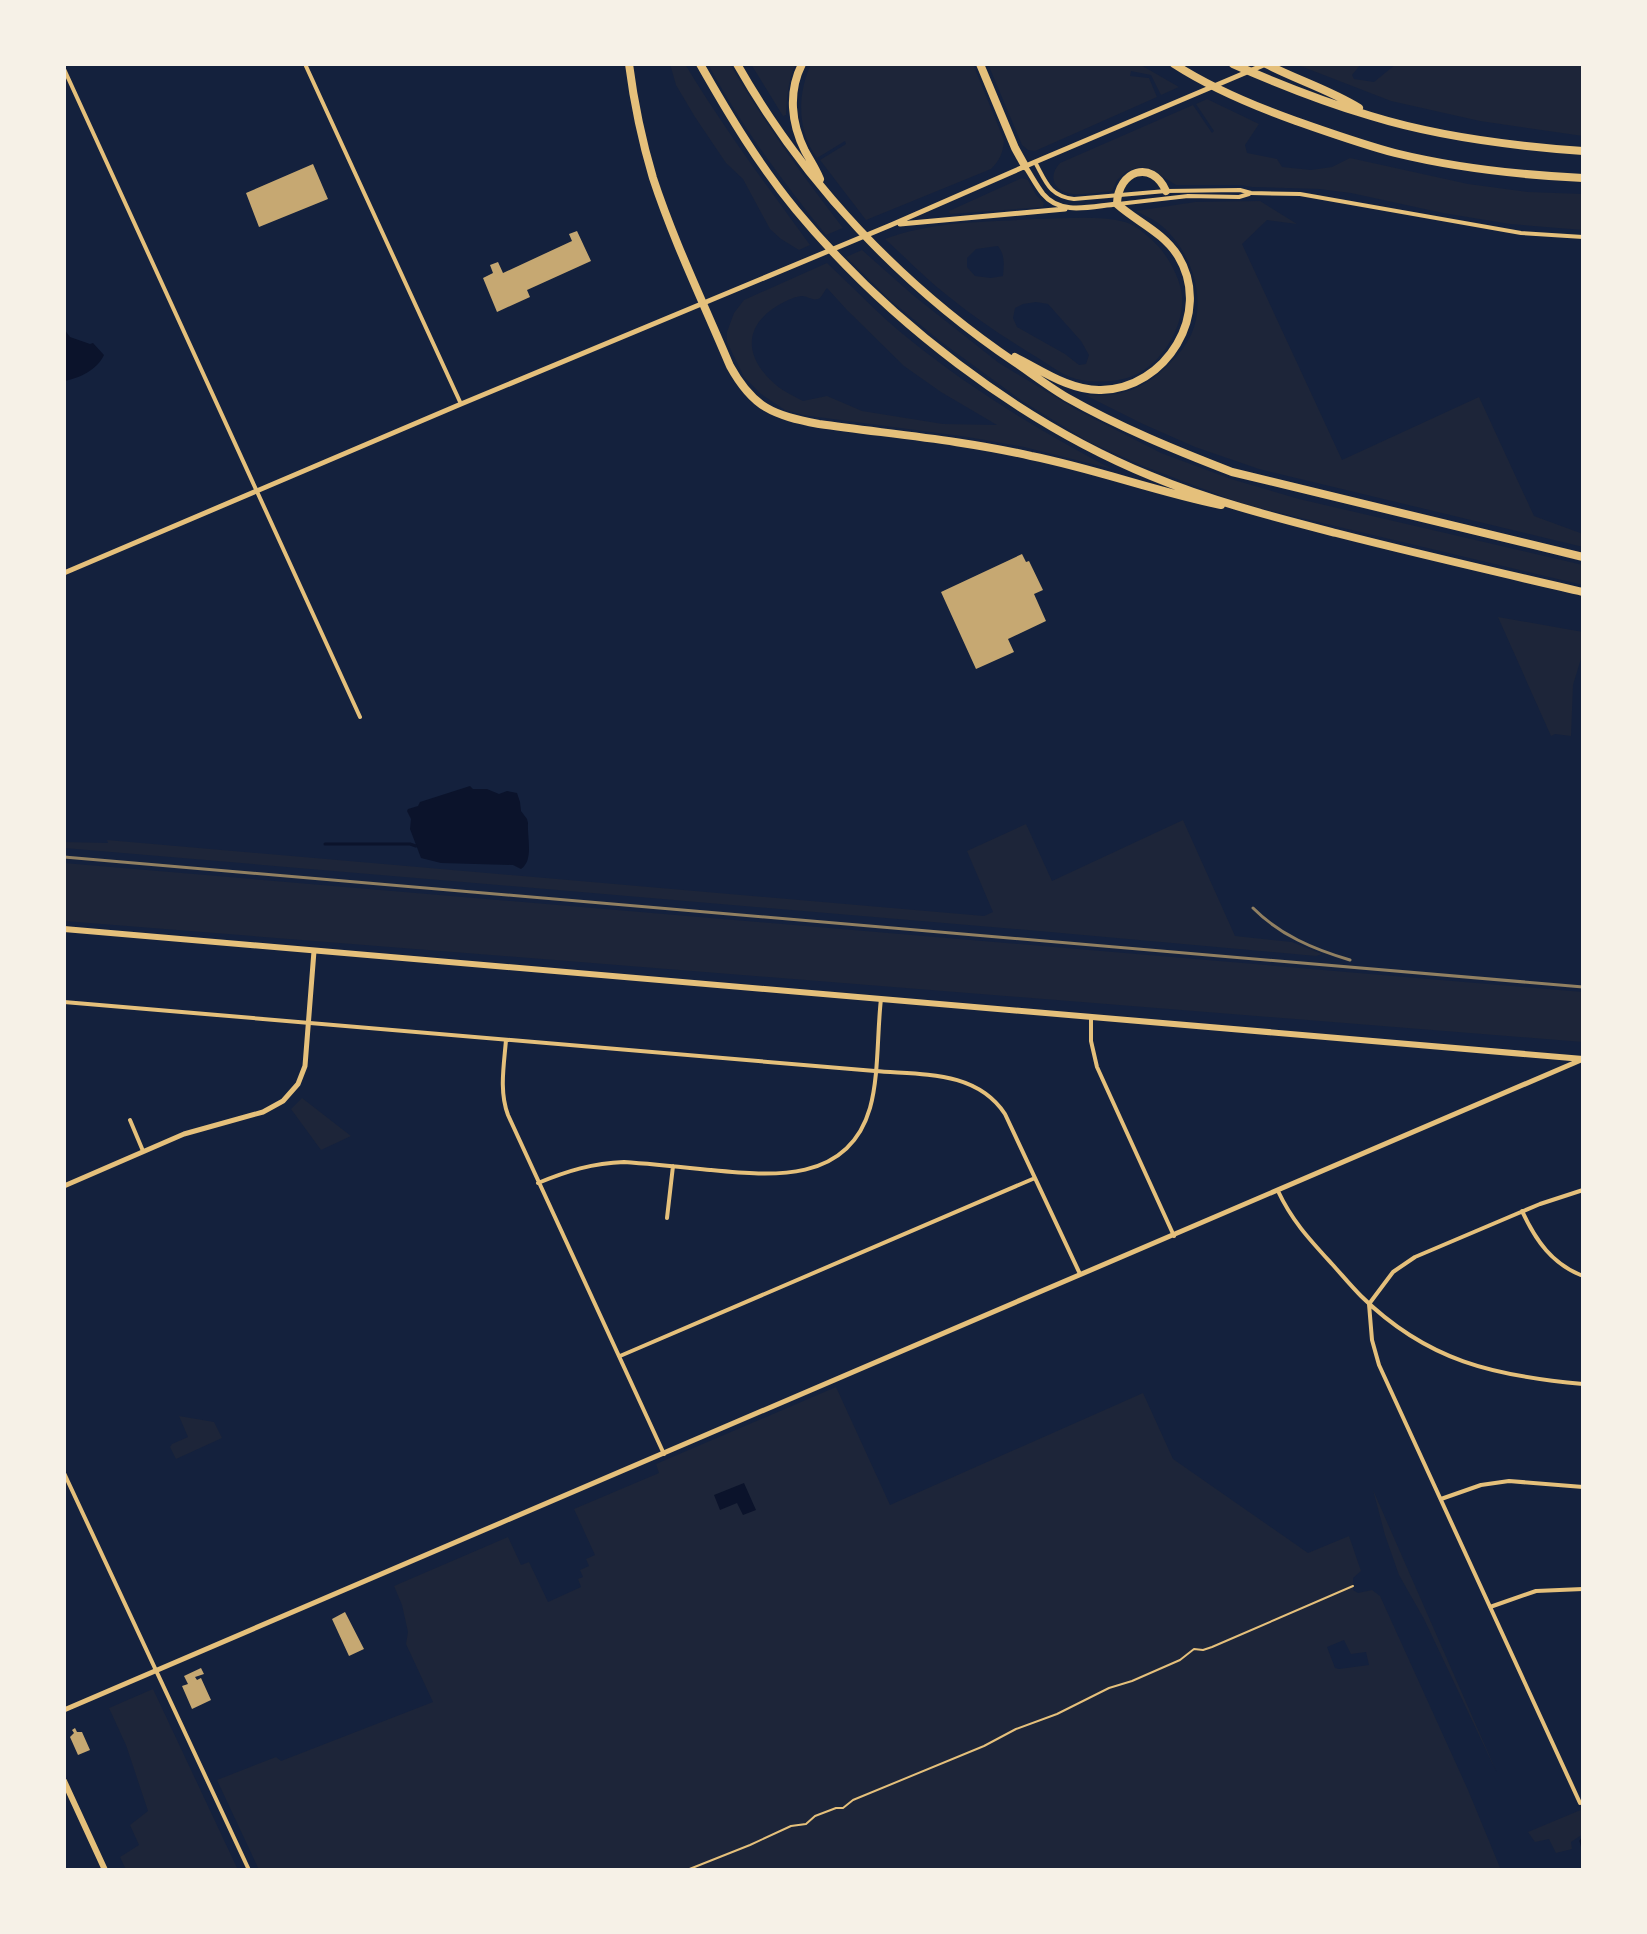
<svg xmlns="http://www.w3.org/2000/svg" width="1647" height="1934" font-family="'IBM Plex Sans',sans-serif">
<style>
.green{fill:#1d2539;fill-rule:evenodd}
.water{fill:#0b132b}
.lines{fill:none;stroke-linecap:round;stroke-linejoin:round}
.stream{stroke:#0b132b;stroke-width:3}
.building{fill:#c6a872}
.path{stroke:#e5c07b;stroke-width:2}
.minor{stroke:#e5c07b;stroke-width:4}
.tertiary{stroke:#e5c07b;stroke-width:5}
.secondary{stroke:#e5c07b;stroke-width:6}
.motorway{stroke:#e5c07b;stroke-width:8}
.rail{stroke:#918062;stroke-width:3}
</style>
<rect width="100%" height="100%" fill="#14213d"/>
<path class="green" d="M670,64H685C723,127 767,186 810,245L799,250L781,239L770,229L743,179L726,163L695,117L676,85Z
M708,64H730C764,122 802,175 843,228L826,235C782,181 741,126 708,64Z
M751,64H796C788,79 787,98 786,115L783,116Z
M811,64H973L1004,140C1003,153 1000,160 991,169L866,220L820,160L846,144L845,141L817,158C797,131 797,94 811,64Z
M988,64H1139L1179,87L1161,95L1151,75L1131,71L1130,76L1149,78L1157,97L1035,151L1028,150L1022,145Z
M1300,64H1361L1352,75L1354,79L1374,82L1396,64H1582L1583,136L1480,121L1391,101L1298,65Z
M1207,99L1259,124L1245,145L1247,153L1277,159L1282,167L1311,170L1332,167L1350,158L1468,184L1528,192L1583,194V230L1510,224L1443,213L1351,193L1319,189L1252,187L1240,185H1176L1149,168L1139,167L1126,172L1117,180L1112,191C1100,192 1085,195 1073,194C1054,192 1047,177 1060,163L1193,105L1212,133L1214,131L1196,104Z
M1022,178L1028,180L1036,195L1044,203L1043,207L950,214L949,211Z
M1260,201L1297,224L1267,220L1242,244L1342,460L1479,397L1534,516L1583,534V547L1259,469L1195,447L1143,424L1085,395C1095,395 1106,396 1116,394C1137,390 1154,380 1169,364C1177,356 1186,346 1191,335C1208,297 1190,247 1158,223C1151,218 1143,215 1136,211L1195,202Z
M1035,219C1064,219 1097,215 1125,222C1138,226 1150,238 1159,247C1170,260 1180,278 1182,296C1184,327 1163,362 1135,375C1120,382 1097,383 1081,380C1066,378 1051,366 1038,358C1007,339 976,319 948,296C926,279 906,258 885,239C932,221 985,222 1035,219ZM998,246C1005,255 1004,264 1003,276L991,278L975,276L967,267V258L976,249ZM1036,302L1048,304L1081,341L1089,355L1086,364L1079,365L1065,354L1017,327L1013,318L1015,308L1023,304Z
M862,250L914,296L999,363L1077,410L1161,453L1231,479L1299,499L1583,565V585L1243,504L1143,466L1089,442L1022,401L940,341L890,300L846,257Z
M827,263C854,288 880,316 909,339C972,390 1040,431 1112,469L1024,447L968,437L803,415L785,410L761,394L744,377L727,342V332L734,313L744,300ZM827,288L847,310L904,366L941,392L997,425L943,424L862,411L827,396L803,401C794,396 784,392 776,385C742,356 743,323 784,302C788,300 797,296 802,296C808,296 813,302 820,298C823,295 824,291 827,288Z
M1498,617L1583,632V652L1573,685L1571,736L1555,734L1551,736Z
M1183,820L1235,936L1292,942L1322,954L1316,956L1050,932L64,848V842L108,843L107,840L984,916L993,912L967,851L1026,824L1052,881Z
M64,863L1583,992V1042L64,921Z
M302,1098L351,1136L321,1150L291,1109Z
M836,1387L890,1505L1143,1393L1173,1459L1308,1553L1349,1536L1361,1571L1353,1578V1590L1358,1593L1372,1590L1380,1596L1468,1790L1501,1870H259L217,1780L276,1757L281,1761L433,1702L406,1644L408,1632L402,1605L394,1586L508,1537L521,1565L529,1562L548,1602L581,1587L578,1579L583,1577L580,1570L589,1566L586,1559L595,1555L574,1509L659,1473L656,1464ZM1344,1640L1351,1654L1366,1652L1369,1665L1339,1669L1335,1668L1327,1647Z
M179,1416L214,1422L222,1438L176,1459L170,1447L172,1444L188,1437Z
M1373,1490L1497,1773L1424,1619L1399,1575L1385,1535Z
M153,1689L238,1870H126L120,1857L139,1845L130,1825L148,1811L126,1745L109,1708Z
M1583,1809V1834L1571,1842L1572,1849L1556,1853L1549,1839L1535,1842L1528,1832Z"/>
<path class="water" d="M64,329L70,337L90,344L93,343L104,355C97,370 80,378 64,381Z
M470,786L473,789H487L499,794L507,791L517,793L520,802L521,811L527,819L528,823C527,838 534,860 521,869L513,865L441,863L421,858L410,829L411,819L407,811L408,809L418,806L420,802Z
M744,1483L756,1510L743,1515L737,1503L720,1510L714,1495Z"/>
<g class="lines">
<path class="stream" d="M325,844H410L416,846
M1583,1838L1581,1841L1583,1849"/>
</g>
<path class="building" d="M313,164L328,199L259,227L246,193Z
M577,231L591,261L527,290L530,297L497,312L483,278L493,273L490,265L498,262L503,273L572,241L569,234Z
M1022,554L1026,562L1029,561L1043,590L1034,594L1046,621L1008,639L1014,652L976,669L941,592Z
M345,1612L364,1649L349,1656L332,1619Z
M201,1668L204,1674L195,1677L197,1680L201,1678L211,1700L192,1709L182,1686L188,1684L184,1676Z
M75,1728L77,1732H82L90,1750L78,1755L70,1737L74,1733L72,1730Z"/>
<g class="lines">
<path class="path" d="M687,1870L750,1845L791,1826L806,1824L815,1816L836,1808H843L853,1800L984,1746L1016,1729L1057,1714L1109,1688L1132,1681L1180,1660L1194,1649L1203,1650L1212,1647L1353,1586"/>
<path class="minor" d="M305,64L461,404
M64,69L360,717
M1035,162C1046,182 1049,196 1074,199L1166,191L1240,190L1251,193L1300,194L1521,233L1583,237
M1118,204L1188,196L1239,197L1249,194
M64,1002L875,1071C921,1075 976,1070 1005,1114L1080,1274
M1091,1017V1041L1097,1067L1174,1236
M506,1040C504,1065 499,1091 508,1115L664,1454
M130,1120L143,1151
M538,1183C567,1171 593,1163 624,1162C653,1164 681,1167 710,1170C771,1176 848,1184 870,1108C879,1076 877,1033 881,999
M1278,1191C1292,1221 1310,1240 1332,1264C1342,1275 1351,1286 1361,1296C1427,1361 1494,1376 1583,1384
M1522,1211C1536,1241 1552,1264 1583,1276
M667,1218L673,1166
M1369,1304L1372,1340L1379,1365L1580,1803
M1369,1304L1393,1272L1415,1257L1540,1204L1583,1190
M620,1356L1035,1178
M64,1473L249,1870
M1441,1499L1481,1485L1509,1481L1583,1487
M1490,1607L1536,1591L1583,1589"/>
<path class="tertiary" d="M1025,166C1031,175 1036,185 1043,194C1061,216 1092,206 1117,204
M900,224L1065,209
M64,573L461,404L891,225L1035,162L1266,64
M64,1186L184,1134L263,1112L283,1101L298,1084L305,1066L314,951
M64,1710L1581,1060"/>
<path class="secondary" d="M64,929L1583,1059
M64,1781L105,1870"/>
<path class="motorway" d="M629,64C634,103 642,141 653,178C674,242 704,304 730,366C753,408 773,415 819,424C889,434 962,440 1031,456C1096,469 1157,492 1221,505
M700,64C729,115 759,165 796,210C887,320 1019,422 1151,476C1211,501 1274,517 1336,533C1418,554 1501,573 1583,592
M737,64C805,184 902,286 1016,363C1032,374 1049,387 1066,397C1119,427 1175,450 1232,472L1583,557
M802,64C788,92 791,123 805,151C810,160 816,169 820,179
M980,64L1015,148L1025,166
M1174,64C1211,88 1254,106 1296,121C1328,132 1361,144 1395,153C1456,168 1520,175 1583,178
M1233,64C1278,84 1324,102 1371,116C1439,137 1512,146 1583,151
M1266,64C1297,80 1330,90 1359,108
M1015,357C1041,370 1070,391 1101,390C1166,389 1213,313 1178,256C1163,232 1137,222 1117,204C1118,170 1152,159 1166,191"/>
<path class="rail" d="M64,857L1583,987
M1253,908C1280,935 1313,949 1350,960"/>
</g>
<rect width="1647" height="1934" fill="none" stroke="#f6f1e7" stroke-width="132"/>
</svg>
